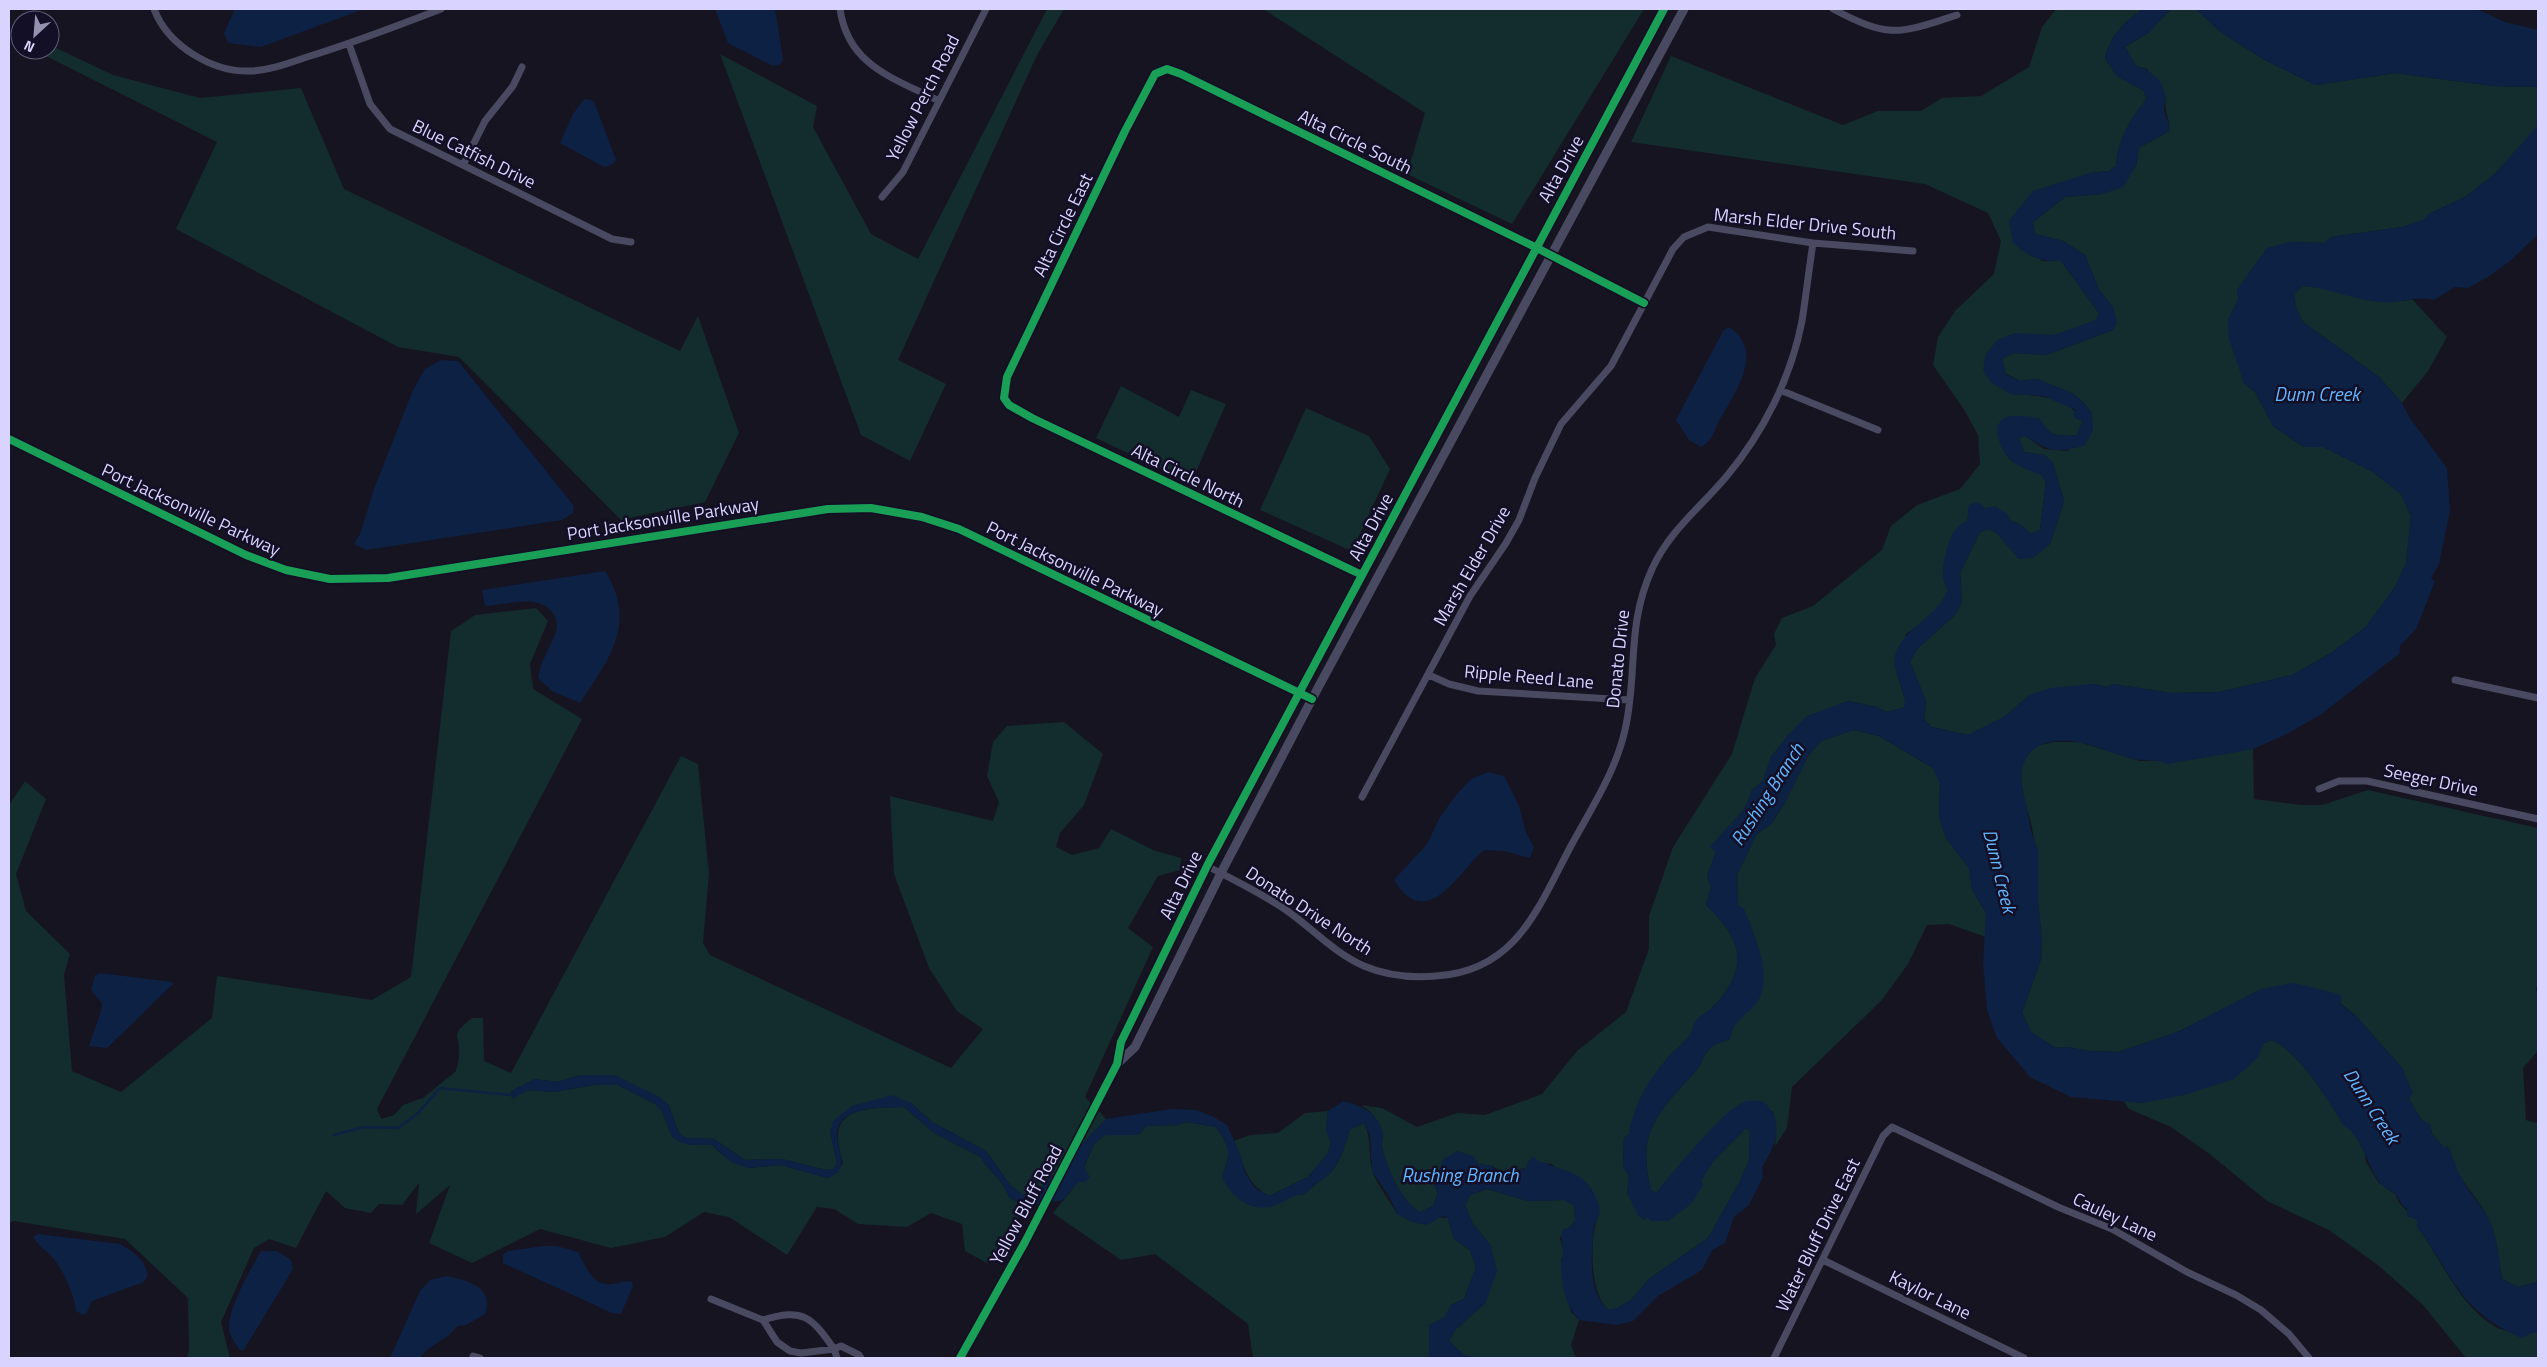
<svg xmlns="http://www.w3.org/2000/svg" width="2547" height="1367" font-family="'Titillium Web',sans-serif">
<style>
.green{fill:#132c2d}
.water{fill:#0d2144}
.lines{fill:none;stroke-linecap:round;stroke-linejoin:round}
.stream{stroke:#0d2144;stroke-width:2.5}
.minor{stroke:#4a4962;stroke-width:7}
.tertiary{stroke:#4a4962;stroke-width:9}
.cycleway-casing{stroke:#130f26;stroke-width:11}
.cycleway{stroke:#1a9f57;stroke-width:8}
.labels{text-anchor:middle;stroke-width:5;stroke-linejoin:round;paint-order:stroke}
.street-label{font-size:18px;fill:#d9d4ff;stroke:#130f26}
.water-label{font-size:19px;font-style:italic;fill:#62b6ff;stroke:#130f26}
</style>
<rect width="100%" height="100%" fill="#161421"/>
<path class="green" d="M1047,9H1064L1037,55L898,360L946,384L910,461L861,435L720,54L817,106L813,127L871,234L918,259Z
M1263,9H1644L1512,224L1407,174L1425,113Z
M2056,9H2143C2124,22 2111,35 2105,58L2117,76L2144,91L2146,100C2130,120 2118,139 2116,166L2109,171L2090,173L2009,221L2042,261H2061L2099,313L2096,320C2083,325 2069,332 2056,335C2023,342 2012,320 1986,355L2011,394C2037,395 2068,397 2083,421L2077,435C2055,437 2051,436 2038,418L2004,451L2011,461L2042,475L2046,483L2040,530L2031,534L2021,525L2011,521L2006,513L1967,521L1943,576L1948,590C1940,610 1924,622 1906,634L1896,671L1906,702L1904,708L1886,712L1877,707L1848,701L1790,733L1771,757L1763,781L1752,790L1745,808L1711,847L1716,851L1707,877L1711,887L1706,905C1744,941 1750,969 1711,1009C1707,1013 1700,1016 1696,1021C1693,1025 1693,1031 1690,1035C1684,1044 1673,1051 1666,1060C1651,1078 1633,1111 1629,1134L1624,1138L1623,1166L1629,1176L1627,1194L1652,1221H1668L1700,1181L1714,1160L1746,1128L1750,1131L1749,1161L1739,1183L1708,1238L1649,1279L1632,1299L1618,1308L1609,1310C1589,1296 1589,1235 1599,1214L1552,1164L1529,1161L1526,1168L1501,1172L1492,1166L1479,1164L1434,1184L1438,1194L1433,1206L1420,1212C1403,1204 1386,1167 1382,1147C1381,1143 1383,1139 1383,1136C1381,1122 1372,1112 1361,1105L1382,1108L1417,1127L1457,1113L1485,1115L1542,1094L1577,1051L1626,1012L1649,949V916L1673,847L1732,754L1755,678L1776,645L1774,634L1782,618L1813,606L1882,550L1891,526L1917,505L1960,489L1980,464L1978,435L1965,411L1933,365L1938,337L1955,311L1994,274L2001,241L1988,213L1925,184L1631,142L1671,56L1843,125L1878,111H1921L1942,98L1981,96L2029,67L2042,27Z
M2171,9H2196L2222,33L2265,60L2316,85L2395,73L2493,86L2538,87L2537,128L2495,174L2465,197L2429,214L2426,219L2402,227L2331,237L2325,243L2290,242L2238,300L2228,320L2244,383L2255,392L2273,426L2304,447H2323L2373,472L2401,494L2411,516L2406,564L2395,587L2366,627L2331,653L2292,675L2219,692L2171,693L2113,684L2108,687L2094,684L2030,695L2004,717L1968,735L1931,727L1924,719L1926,701L1910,662L1917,649L1955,615L1962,602L1960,573L1980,532L1989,529L1997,533L2019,559L2050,544L2064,501L2053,463L2044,455L2024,452L2019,438L2025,436L2044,449L2068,451L2092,413L2083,402L2072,393L2037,379L2020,381L2005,373L2002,358L2015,353L2046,355L2113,330V307L2099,290L2085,255L2063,241L2035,234L2033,222L2065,197L2102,194L2136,166L2139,148L2169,131C2171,118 2163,113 2166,98L2147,69L2136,66L2125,47L2148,33Z
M50,45L113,75L200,98L301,88L344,189L680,351L698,316L739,433L705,502L621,520L459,357L398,347L176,229L217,142L34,50H50Z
M2303,286L2323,287L2351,296L2404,301L2412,299L2447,337L2428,371L2402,403L2379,377L2303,322L2296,308L2294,294Z
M1121,386L1179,417L1191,390L1226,404L1191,483L1096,438Z
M1306,408L1369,436L1390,469L1352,551L1260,510Z
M536,608L548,621L530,664L533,689L582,719L377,1109L381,1119L394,1115L403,1105L423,1098L456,1071C457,1066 459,1060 459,1055C460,1031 449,1037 472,1018H483L484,1061L511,1073L681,756L698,764L709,874L703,943L710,955L951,1068L983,1029L957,1011L929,968L894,874L890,796L993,821L999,802L987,776L993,742L1007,726L1064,722L1103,754L1084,805L1060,833L1056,847L1072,855L1099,848L1111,829L1153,850L1181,858L1180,870L1158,876L1128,928L1153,947L1085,1097L1106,1119L1038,1191L1023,1195L1011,1186L986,1151L932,1122L911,1103L852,1106L830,1132L837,1163L834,1169L826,1170L782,1159L745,1160L714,1139L686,1138L679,1133L668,1104L614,1075H581L557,1082L535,1079L511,1091L512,1098L527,1090L554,1092L594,1085H618L655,1104L662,1111L672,1137L690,1145H712L721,1154L748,1168L781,1165L828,1178L843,1164C841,1155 837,1143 838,1134C840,1105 883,1108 904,1107L934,1133L981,1157L985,1164L1001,1182L1010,1198L1027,1206L987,1263L965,1251L962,1224L931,1213L907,1227L858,1224L834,1209L817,1207L787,1255L729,1217L704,1212L665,1237L611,1248L540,1229L472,1263L429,1243L450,1185L416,1214L419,1183L402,1205L379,1204L371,1213L345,1208L326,1191L296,1248L269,1239L254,1248L221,1322L230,1358H187L189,1350L188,1298L125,1239L14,1221L9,1223V805L25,781L46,799L16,874L26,911L70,954L64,975L72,1071L121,1092L212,1018L217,976L372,1000L411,977L451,631L475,615Z
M1853,730L1879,736L1933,768L1940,783L1939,817L1946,838L1969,868L1972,889L1986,913V937L1949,924L1927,925L1908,964L1881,1001L1792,1087L1787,1128L1775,1146L1776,1131L1773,1111L1689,1154L1656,1193L1651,1190C1636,1132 1658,1112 1695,1072C1701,1065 1703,1056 1709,1049C1713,1044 1724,1041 1730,1039L1732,1027L1758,999L1738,905L1737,875L1756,835L1772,823L1785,802L1808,756L1821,741Z
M2053,742H2079L2140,761L2161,760L2167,763L2253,749L2254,799L2301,805H2322L2368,790L2538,828V984L2536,989L2538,996V1051L2523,1068L2526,1120L2535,1123L2538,1121V1282L2518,1287L2502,1279C2498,1259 2498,1239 2489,1220C2478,1195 2454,1178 2450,1150L2444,1148L2432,1134L2430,1125L2421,1119L2409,1099L2412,1093L2402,1068L2356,1016L2339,1002L2262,989L2180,1031L2118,1052L2089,1051L2067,1047L2056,1048L2031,1032L2022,1013L2041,959L2042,941L2038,902V849C2032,840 2034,833 2031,823C2026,804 2011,765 2031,749C2036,745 2047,744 2053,742Z
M2271,1040C2297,1049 2330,1102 2344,1125L2351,1128L2365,1153L2366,1162L2379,1183L2395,1194L2400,1204L2418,1221L2417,1226C2442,1260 2458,1305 2496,1327C2506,1333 2527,1333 2538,1333V1358H2466L2423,1305L2379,1266L2329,1230L2267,1201L2211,1155L2171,1127L2129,1109L2123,1100L2142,1103L2257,1058L2263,1044Z
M1328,1111L1326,1130L1331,1142L1328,1153L1308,1177L1269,1196C1244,1182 1245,1165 1234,1141L1250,1135L1278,1133L1305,1113Z
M1186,1122L1216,1127C1231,1148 1231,1153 1222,1177L1269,1207L1293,1195L1305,1194C1312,1186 1318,1183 1327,1176C1340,1165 1345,1145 1350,1129L1364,1123C1372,1139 1368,1153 1372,1169C1373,1179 1391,1202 1397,1214L1448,1218L1454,1239L1470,1250L1476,1267L1464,1299L1451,1305L1445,1317L1429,1325V1358H1253L1248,1324L1155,1254L1121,1260L1053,1213L1078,1182L1094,1144L1105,1135H1139L1146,1126L1178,1125Z
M1487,1189L1528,1201L1564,1200L1574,1205L1575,1221L1560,1238L1564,1253L1561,1261L1571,1312L1579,1320L1571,1345L1576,1358H1476L1464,1355L1449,1341L1455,1330L1486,1302L1491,1246L1473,1224L1465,1205L1470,1195Z"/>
<path class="water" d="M235,9H364L261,47L228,43L224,33Z
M715,9H775L783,59L781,64L773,66L728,43Z
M2143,9H2171L2148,33L2125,47L2136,66C2151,70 2164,81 2166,98C2166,102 2163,106 2164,109C2165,118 2170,121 2169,131L2139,148L2136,166L2123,187L2102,194L2065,197L2033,222L2035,234L2063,241L2085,255L2099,290L2113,307L2117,323L2113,330L2046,355L2015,353L2002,358L2005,374L2020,381L2037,379L2072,393L2083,402L2092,413L2093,430L2085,445C2059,454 2048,451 2025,436L2019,438L2024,452L2044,455L2053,463L2064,501L2050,544L2033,558L2019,559L1997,533L1989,529L1980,532L1960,573L1962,602L1955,615L1917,649L1910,662L1926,701L1924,719L1931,727L1968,735L2004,717L2030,695L2051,688L2094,684L2108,687L2113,684L2171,693L2219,692L2292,675L2331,653L2366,627L2395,587L2406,564L2411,516L2401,494L2373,472L2323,447H2304L2273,426L2255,392L2244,383L2229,339L2228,320L2238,300L2237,290L2267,248L2290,242L2324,243L2331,237L2402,227L2426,219L2429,214L2465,197L2495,174L2538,125V234L2510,261L2488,277L2468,288L2455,287L2434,300C2413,295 2400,304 2380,302C2354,300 2330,288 2303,286L2294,294L2296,308L2303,322L2379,377L2402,403L2409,417L2447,468L2450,511L2439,564L2431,578L2435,581L2416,629L2400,646L2399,654L2320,715L2285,735L2253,749L2167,764C2156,758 2142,762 2130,758C2113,754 2095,745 2078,742C2034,735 2012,758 2025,801C2029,815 2030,837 2038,848V902L2042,941L2041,959L2022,1013L2031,1032L2056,1048L2067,1047L2089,1051L2118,1052L2180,1031L2261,989L2293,983L2339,994L2342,999L2339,1003L2356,1016L2402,1068L2413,1093L2409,1099L2421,1119L2430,1125L2432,1134L2444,1148L2447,1146C2452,1152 2458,1173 2463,1181C2470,1194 2482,1206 2489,1219C2498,1239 2498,1258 2502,1279L2518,1287L2538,1282V1333H2531L2522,1338C2460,1312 2453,1276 2417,1226L2418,1221L2412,1217H2407V1209C2401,1205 2400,1200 2396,1195C2392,1190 2384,1188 2380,1183C2369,1169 2360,1132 2344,1126C2330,1102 2297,1049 2271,1040L2264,1044L2257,1058L2234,1079L2184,1095L2142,1103L2071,1097L2030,1077L1997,1038L1987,1010L1983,964L1986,913L1972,889L1969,868L1946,838L1939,817L1940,783L1933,768L1879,736L1854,730L1821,741L1808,756L1785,802L1772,823L1756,835L1737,875L1738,905L1744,909C1754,933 1772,973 1759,999C1750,1015 1734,1017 1730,1039C1724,1041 1713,1044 1709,1049C1703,1056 1701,1065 1695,1072C1658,1112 1636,1132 1651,1190L1656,1193C1674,1172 1721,1112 1744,1102C1749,1100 1757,1101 1763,1101C1786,1123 1776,1144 1762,1167L1763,1177L1749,1205L1734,1217L1725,1243L1712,1250L1702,1270L1658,1296L1633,1321L1617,1325L1579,1320C1565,1304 1561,1285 1561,1264C1561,1260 1564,1256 1563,1252C1563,1242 1560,1239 1563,1229L1569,1228L1575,1221L1574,1205L1564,1200L1528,1201L1487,1189L1470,1195L1465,1205L1473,1224L1491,1246L1497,1271L1486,1302L1455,1330L1449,1341L1464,1355L1476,1358H1429V1325L1445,1317L1451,1305L1464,1299L1476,1267L1470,1250L1454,1239L1448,1218L1442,1216L1427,1225L1412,1222L1397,1214L1390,1198L1372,1171L1370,1135L1364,1123L1350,1129C1345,1145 1340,1165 1327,1176C1318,1183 1312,1186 1305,1194C1288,1195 1282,1205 1268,1207C1246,1210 1231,1195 1222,1177C1231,1153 1231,1148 1216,1127L1186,1122L1178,1125L1146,1126L1139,1135H1105L1094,1144L1084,1167L1090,1177L1085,1182H1078L1063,1200L1027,1206L1010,1198L1001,1182L985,1164L981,1157L934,1133L904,1107C884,1108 837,1105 837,1135C837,1150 846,1159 838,1173L828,1178L781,1165L748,1168L731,1162L712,1145H690L680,1142L672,1137L662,1111L655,1104L618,1085H594L554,1092L528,1090L512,1099L511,1091L535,1079L557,1082L581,1075H614L658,1096L668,1104L679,1133L686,1138L714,1139L745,1160L782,1159L826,1170L834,1169L837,1163L830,1132L833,1121L852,1106L892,1095L911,1103L932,1122L986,1151L1011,1186L1023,1195L1038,1191L1106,1119L1172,1109L1196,1110L1214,1117L1227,1125L1240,1154L1245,1173L1256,1189L1269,1196L1308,1177L1328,1153L1331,1142L1326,1130L1328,1111L1343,1101C1363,1106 1380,1114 1383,1136C1383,1140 1381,1144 1382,1148C1387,1167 1402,1203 1420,1212L1433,1206L1438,1194L1434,1184L1443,1160L1457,1151L1473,1156L1479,1164L1492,1166L1493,1169L1507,1172L1508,1168L1515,1172L1526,1168L1529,1161L1533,1157C1549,1169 1577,1168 1590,1187C1595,1194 1601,1206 1599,1215C1598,1219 1595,1222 1594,1226C1592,1250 1586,1294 1609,1310L1618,1308L1632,1299L1649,1279L1708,1238L1739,1183L1749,1161L1750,1131L1746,1128L1714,1160L1701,1181L1703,1185L1691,1204L1668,1221H1652L1648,1218L1644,1220L1638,1215L1627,1193L1629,1176L1623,1166L1624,1138L1629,1134C1633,1107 1648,1080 1666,1060C1673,1051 1684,1044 1690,1035C1693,1031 1693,1025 1696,1021C1700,1016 1706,1013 1711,1009C1750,969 1744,941 1706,905L1711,887L1707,877L1716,851L1710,847L1745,808L1752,790L1763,781L1771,757L1790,733L1807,716L1848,701L1877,707L1886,712L1904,708C1909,691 1889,671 1896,652C1907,625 1937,618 1948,590C1946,586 1943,580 1943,575C1943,558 1950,526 1967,521L1969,505L1978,502L1985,508L1995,506L2006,513L2011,521L2021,525L2031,534L2040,530L2046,483L2042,475C2033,472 2018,467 2011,460C2001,450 1988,424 2007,417C2016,414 2029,417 2039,418C2051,436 2055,437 2077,435L2083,421L2076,419L2073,414L2076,410L2043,396L2011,394L1990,382L1983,369L1986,355L1997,340L2016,333L2054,335L2096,320L2099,313L2061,261C2038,261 2031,258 2013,243L2009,221L2033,191L2090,173L2109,171L2116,166C2118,139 2130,120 2146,100L2144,91L2117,76L2105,58C2111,35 2124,22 2143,9Z
M2196,9H2477L2505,22L2538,30V87L2493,86L2395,73L2316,85L2265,60L2222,33Z
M584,99L592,100L595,104L616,160L610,166L604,167L560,143L573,114Z
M1729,327C1765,350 1736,392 1720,419C1714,430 1713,441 1701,447L1689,440L1676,420L1723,331Z
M441,360L458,361L574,506L573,513L562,520L366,550L354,544L360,534L374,489L413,390L425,369Z
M605,571C638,623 609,659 580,703L552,691L538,678C541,661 549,649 555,634C558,628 557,621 554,615C541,592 507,605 485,606L482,590Z
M1488,772L1504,776L1519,806L1526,833L1534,847L1530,858L1504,851L1484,850C1458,872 1427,934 1394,880L1427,844L1440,817L1456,795L1471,779Z
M100,973L172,982L173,984L107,1048L89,1046L101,1011L102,1003L91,990L95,975Z
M38,1234L120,1244L133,1252L143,1262L148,1274L144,1282L92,1301L86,1314H81L76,1311C75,1296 62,1267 52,1257C45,1249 38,1246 33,1237Z
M544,1246H557L578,1252C587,1268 592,1287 613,1284C620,1283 626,1280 632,1282L633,1286L621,1314L612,1313L503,1263V1254L508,1251Z
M261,1251H277L291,1260L293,1269L243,1351L240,1350C236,1344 230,1337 229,1330C227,1310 251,1268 261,1251Z
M446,1276C467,1280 495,1287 485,1314L466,1325L458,1326L448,1336L428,1349L419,1358H390L420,1291L430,1280Z"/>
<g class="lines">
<path class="stream" d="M334,1135L364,1127L398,1128L418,1113L440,1088L510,1095L514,1093"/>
<path class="minor" d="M154,9C168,46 213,73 252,71C271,70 289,63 307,57C353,43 397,26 441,9
M840,9C848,66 894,78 939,101
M1833,9C1890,39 1898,34 1957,15
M349,44L370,104L390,129L612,239L631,242
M463,165L485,121L513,86L522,67
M882,197L903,172L986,9
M1780,390L1878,430
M1362,575L1032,418L1009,405L1004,398L1007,377L1125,131L1155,74L1167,69L1181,74L1535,247L1644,303
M1429,675L1449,684L1478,691L1629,700
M2455,680L2538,698
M2319,789L2339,781H2367L2538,819
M1362,797L1470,596L1506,543L1519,520L1535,478L1561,424L1611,366L1673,249L1684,237L1708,227L1813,243L1913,251
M1207,866C1234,880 1261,893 1286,910C1312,928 1334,953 1364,966C1387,976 1411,978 1436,976C1518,971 1539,905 1573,842C1593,806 1616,770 1625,730C1638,674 1626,626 1652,569C1670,530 1699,509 1726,477C1763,433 1791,378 1802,321C1806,295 1809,269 1813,243
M1823,1260L2024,1358
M711,1299L763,1320L777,1342L790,1351L801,1353L834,1349L837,1358
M763,1320C803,1308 811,1316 834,1349L841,1346L859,1355L861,1358
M473,1356L480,1358
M1774,1358L1883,1136L1892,1127L2058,1207L2112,1229L2187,1272L2236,1295L2261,1310L2289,1334L2309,1358"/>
<path class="tertiary" d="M9,439L246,555L286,570L330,579L388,578L828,509L871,508L922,517L959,529L1312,699
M1117,1064L1135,1047L1221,873L1312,699L1684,9
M960,1358L1025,1242L1117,1064L1121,1042L1207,866L1664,9"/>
<defs>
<path id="cycleway" d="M9,439L246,555L286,570L330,579L388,578L828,509L871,508L922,517L959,529L1312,699
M1362,575L1032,418L1009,405L1004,398L1007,377L1125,131L1155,74L1167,69L1181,74L1535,247L1644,303
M960,1358L1025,1242L1117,1064L1121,1042L1207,866L1664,9"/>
</defs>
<use href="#cycleway" class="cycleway-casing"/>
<use href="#cycleway" class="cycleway"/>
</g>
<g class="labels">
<g class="street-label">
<text transform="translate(923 98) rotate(-63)" y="6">Yellow Perch Road</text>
<text transform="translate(1355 142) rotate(26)" y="6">Alta Circle South</text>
<text transform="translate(474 154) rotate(26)" y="6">Blue Catfish Drive</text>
<text transform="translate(1561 169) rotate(-61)" y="6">Alta Drive</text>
<text transform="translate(1805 224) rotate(6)" y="6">Marsh Elder Drive South</text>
<text transform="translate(1063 225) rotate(-64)" y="6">Alta Circle East</text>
<text transform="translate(1188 476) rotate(26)" y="6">Alta Circle North</text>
<text transform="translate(191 510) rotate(25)" y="6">Port Jacksonville Parkway</text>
<text transform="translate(663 519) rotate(-9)" y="6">Port Jacksonville Parkway</text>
<text transform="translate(1371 527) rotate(-62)" y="6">Alta Drive</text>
<text transform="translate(1472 566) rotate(-60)" y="6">Marsh Elder Drive</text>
<text transform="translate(1075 569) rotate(26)" y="6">Port Jacksonville Parkway</text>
<text transform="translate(1618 659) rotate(-84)" y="6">Donato Drive</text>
<text transform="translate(1529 677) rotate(5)" y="6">Ripple Reed Lane</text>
<text transform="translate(2431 780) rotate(12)" y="6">Seeger Drive</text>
<text transform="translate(1181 885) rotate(-64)" y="6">Alta Drive</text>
<text transform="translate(1309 911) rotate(33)" y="6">Donato Drive North</text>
<text transform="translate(1026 1205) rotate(-62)" y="6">Yellow Bluff Road</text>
<text transform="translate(2115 1217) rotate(25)" y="6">Cauley Lane</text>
<text transform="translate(1818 1235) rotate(-64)" y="6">Water Bluff Drive East</text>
<text transform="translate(1930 1295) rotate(26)" y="6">Kaylor Lane</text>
</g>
<g class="water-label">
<text x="2317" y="401">Dunn Creek</text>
<text transform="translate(1767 794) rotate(-57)" y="7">Rushing Branch</text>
<text transform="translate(2000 871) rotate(76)" y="7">Dunn Creek</text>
<text transform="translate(2372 1106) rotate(57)" y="7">Dunn Creek</text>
<text x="1460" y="1182">Rushing Branch</text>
</g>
</g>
<rect width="2547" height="1367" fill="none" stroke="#d9d4ff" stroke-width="20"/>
<g transform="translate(35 35) rotate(206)"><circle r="24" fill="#130f26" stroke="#625e7d"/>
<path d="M0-4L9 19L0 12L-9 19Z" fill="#9591b1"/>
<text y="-8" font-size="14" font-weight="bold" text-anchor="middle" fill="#d9d4ff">N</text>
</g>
</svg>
